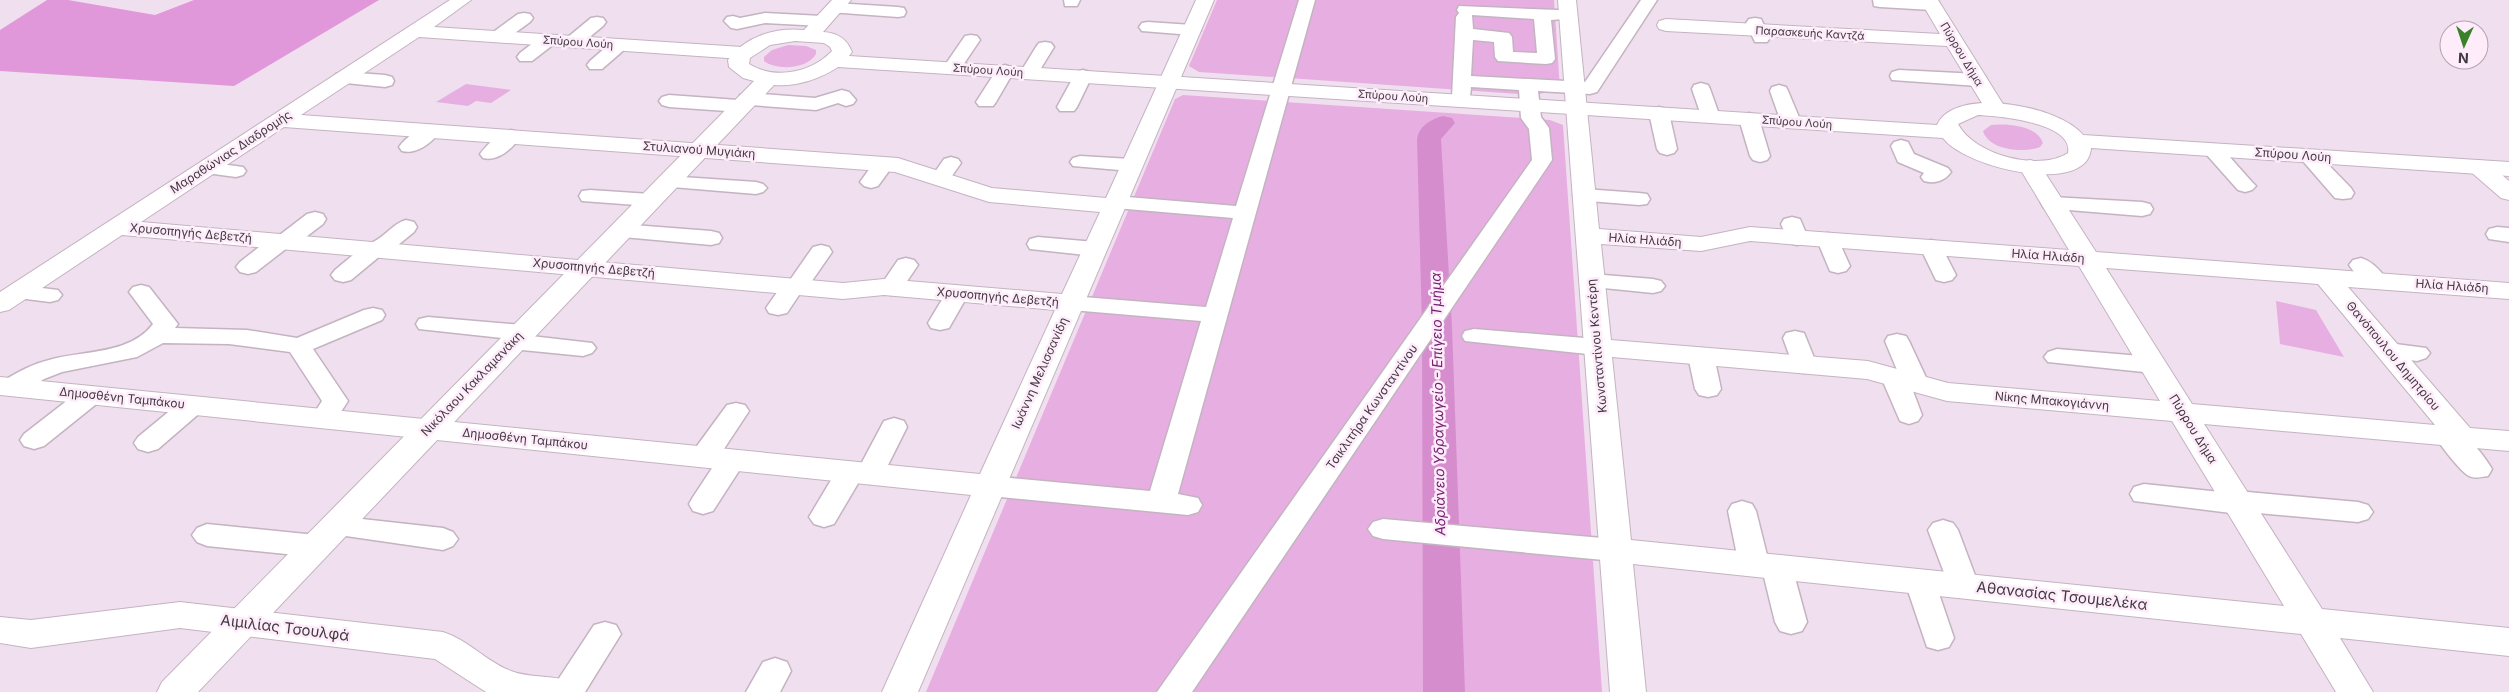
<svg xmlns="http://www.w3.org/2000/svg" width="2509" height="692" font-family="Inter,sans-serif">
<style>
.green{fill:#e7afe1}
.forest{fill:#e198da}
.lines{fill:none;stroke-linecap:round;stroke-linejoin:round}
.canal{fill:#d58dce;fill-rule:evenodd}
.pedestrian-casing{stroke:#c4b3c1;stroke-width:3}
.minor-casing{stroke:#c4b3c1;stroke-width:2}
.tertiary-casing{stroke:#c4b3c1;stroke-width:2}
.pedestrian{fill:#fff;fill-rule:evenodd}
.minor{fill:#fff;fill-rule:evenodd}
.tertiary{fill:#fff;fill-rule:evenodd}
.labels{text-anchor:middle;stroke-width:5;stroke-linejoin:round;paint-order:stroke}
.far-street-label{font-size:11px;fill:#40393f;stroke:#feecfb}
.street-label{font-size:12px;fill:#40393f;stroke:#feecfb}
.water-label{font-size:14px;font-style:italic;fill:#741f70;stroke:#feecfb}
.near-street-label{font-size:15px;fill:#40393f;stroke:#feecfb}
</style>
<rect width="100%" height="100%" fill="#f0dfee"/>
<path class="green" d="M1217,0H1554L1560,89L1535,95L1199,72L1189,66Z
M788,45L806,46L816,50V54C808,69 777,71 764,61V57L772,50Z
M466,84L511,90L491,103L476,101L468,106L436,102Z
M1183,95L1550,120L1563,125L1602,692H926L1175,99Z
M1991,125C2007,123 2037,125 2043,143L2040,147C2025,153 1989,151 1983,131Z
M2276,301L2316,310L2344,357L2280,344Z"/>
<path class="forest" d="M47,0H68L155,15L194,0H379L234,86L0,71V30Z"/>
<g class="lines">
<path class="canal" d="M1443,116L1452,118L1455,123L1441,139L1452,327L1465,692H1423L1422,327L1417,139C1419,126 1431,119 1443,116Z"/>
<defs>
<path id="pedestrian" d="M1064,0H1080L1077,6H1065Z
M1299,0H1315L1178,494L1198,498L1202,505L1198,512L1188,515L990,496L980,493L976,486L980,479L990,476L1150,491L1201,321L1071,310L1063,308L1059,303L1063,298L1071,296L1206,307L1233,218L1115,208L1107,207L1104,202L1107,197L1115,196L1236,206Z
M1641,0H1657L1597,92L1590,94L1538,91L1541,117L1549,128L1552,160L1192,692H1157L1532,160L1529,129L1521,118L1519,90L1471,87L1470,97L1468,101H1454L1452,97L1456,17L1459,13L1457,10L1459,6L1558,10L1564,11L1566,15L1564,19L1551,20L1555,59L1552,63L1546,64L1498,61L1495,57L1494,42L1473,40L1471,76L1585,82ZM1472,15L1534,19L1537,53L1513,52L1512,37L1509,33L1473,29Z
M1873,0H1932L1938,1L1940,5L1938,9L1932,10L1880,7L1874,6Z
M835,3L898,7L904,8L906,12L904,16L898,17L829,12L827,8L829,4Z
M524,13L530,14L533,18L530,22L504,41H492L489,37L492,33L518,14Z
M765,13L822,16L828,17L831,21L828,25L822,26L765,23L737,29L731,28L724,21L727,17L733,16L740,18Z
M597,17L603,18L606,22L603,26L580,45H568L565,41L568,37L591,18Z
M1755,18L1761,19L1770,38L1767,42H1755L1746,23L1749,19Z
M1148,22L1192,25L1198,26L1201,30L1198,34L1192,35L1142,31L1139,27L1142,23Z
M548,35L554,36L557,40L554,44L532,61H520L517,57L520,53L542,36Z
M971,35L977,36L980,40L961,68L958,72H946L943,68L965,36Z
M619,40L625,41L628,45L625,49L602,69H590L587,65L590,61L613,41Z
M1045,42L1051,43L1054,47L1038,73L1036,77H1022L1020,73L1036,47L1039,43Z
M1005,65L1011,67L1014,71L996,102L993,106H979L976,102L996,71L999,67Z
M1083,70L1090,72L1092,76L1077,107L1074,111H1060L1057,107L1074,76L1076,72Z
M1899,70L1978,74L1985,76L1987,80L1985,84L1978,86L1892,80L1890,76L1892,72Z
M343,72L385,75L392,77L394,81L392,85L385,87L336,82L334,78L336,74Z
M1701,83L1708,85L1710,89L1720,117L1717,121H1703L1692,89L1694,85Z
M1779,85L1786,87L1788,91L1801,122L1798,126H1784L1781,122L1770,91L1772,87Z
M842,90L849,92L856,100L853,104L846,106L838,103L816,110L750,105L748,110L741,112L669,107L662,105L659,101L662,97L669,95L738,100L740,95L747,93L815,98Z
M1659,107L1666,109L1669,113L1677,149L1674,153L1667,155L1660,153L1657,149L1649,113L1652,109Z
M1749,113L1756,115L1759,119L1770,156L1767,160L1760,162L1753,160L1750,156L1739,119L1742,115Z
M430,125L437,127L440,131C432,143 416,155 402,151L399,147C405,138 419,128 430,125Z
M511,130L518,132L521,136C513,148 498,162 483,158L480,154C487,144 500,133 511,130Z
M1901,140L1908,142L1914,154L1948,168L1951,172C1945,181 1934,184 1924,181L1921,177L1924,173L1898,162L1891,146L1894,142Z
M2213,144L2220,146L2252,182L2256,186L2252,190L2245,192L2238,190L2206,154L2203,150L2206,146Z
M2309,150L2316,152L2351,188L2354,193L2351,198L2343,199L2335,198L2302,160L2299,156L2302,152Z
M1080,156L1131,159L1138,161L1141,165L1138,169L1131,171L1073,166L1070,162L1073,158Z
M951,157L958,159L961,163L947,183L940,185L933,183L930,179L944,159Z
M884,158L891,160L894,164L878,186L871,188L864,186L860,182C867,173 873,161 884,158Z
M206,162L243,167L246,171L243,175L236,177L199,172L196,168L199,164Z
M667,176L756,182L763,184L767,188L763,192L756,194L660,186L656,182L660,178Z
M1584,189L1639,193L1647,194L1650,199L1647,204L1639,205L1576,200L1573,195L1576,190Z
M590,190L650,194L658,195L661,200L658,205L650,206L582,201L579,196L582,191Z
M2052,197L2142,202L2150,204L2153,209L2150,214L2142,216L2044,208L2041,203L2044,198Z
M315,212L323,214L326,219L323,224L294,246L287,248L256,272L248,274L240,272L236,267L240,262L273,236L281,234L307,214Z
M1792,217L1800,219L1808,238L1805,243L1797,245L1789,243L1781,224L1784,219Z
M406,220L414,222L417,227L414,232L387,254L380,256L351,280L343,282L335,280L331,275L335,270C348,259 358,250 373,242C386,236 392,224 406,220Z
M620,224L711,231L719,233L722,238L719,243L711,245L612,236L609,231L612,226Z
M2497,227L2509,228V242L2489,239L2486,234L2489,229Z
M1828,233L1836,235L1850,266L1846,271L1838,273L1830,271L1817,240L1820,235Z
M1038,237L1095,242L1103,244L1106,249L1103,254L1095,256L1030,249L1027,244L1030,239Z
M1931,240L1939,242L1956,275L1952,280L1944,282L1936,280L1920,247L1923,242Z
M821,245L829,247L832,252L805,291L801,292L787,313L778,315L769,313L766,308L785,281L790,280L813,247Z
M906,258L914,260L918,265L899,293L891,295L883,293L879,288L898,260Z
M2361,258C2372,261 2380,270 2387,280L2383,285C2367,289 2358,278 2349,265L2353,260Z
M1592,274L1653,279L1661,281L1665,286L1661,291L1653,293L1584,286L1580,281L1584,276Z
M18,285L58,290L62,295L58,300L50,302L10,297L6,292L10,287Z
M141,285L149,287L178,324L175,328L247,330L297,338L364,310L373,308L382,310L385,315L382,320L313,349L348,401L333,424L324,427L315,424L311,418L322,401L290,352L229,344L163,343L137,357L62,372L44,379L21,393L12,395L3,393L0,385L3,381C18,372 32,364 49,360C83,350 130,355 153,324L129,292L133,287Z
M957,286L965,288L969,293L949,328L940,330L931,328L928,323L949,288Z
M428,317L522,325L531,327L534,332L531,336L592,343L596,348L592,353L583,356L512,349L503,347L500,342L502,338L419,329L416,324L419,319Z
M1474,329L1597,339L1606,342L1610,347L1606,352L1597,355L1465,341L1462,336L1465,331Z
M1795,331L1804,333L1817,365L1813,371L1804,373L1795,371L1783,338L1786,333Z
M1897,334L1906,336L1909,341L1929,384L1925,390L1913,391L1922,415L1918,421L1909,424L1900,421L1881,377L1885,371L1897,370L1885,341L1888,336Z
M2388,343L2426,348L2430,353L2426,358L2417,361L2379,356L2375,351L2379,346Z
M1701,348L1710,351L1714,356L1721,389L1717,395L1708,397L1699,395L1695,389L1688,356L1692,351Z
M2057,349L2153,357L2162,359L2166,365L2162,371L2153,373L2048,362L2044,357L2048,352Z
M91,387L100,389L104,395L100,401L44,446L34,449L24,446L20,440L24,434L82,389Z
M193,397L202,399L206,405L202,411L158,449L148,452L138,449L134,443L138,437L184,399Z
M736,403L745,405L749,411L714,464L704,466L694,464L690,457L694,450L727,405Z
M894,418L904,421L907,427L880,481L870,484L860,480L834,524L824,527L814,524L809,517L840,465L850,463L860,466L884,421Z
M2449,427C2466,432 2483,454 2492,469L2488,476C2481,477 2475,479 2469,476C2459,470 2441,446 2435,436L2439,430Z
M732,451L742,453L746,460L713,511L703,514L693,511L689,504L693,497L722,453Z
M2144,484L2230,493L2237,491L2358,502L2368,505L2373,512L2368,519L2358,522L2247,512L2239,514L2134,501L2130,494L2134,487Z
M1742,501L1752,504L1756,511L1768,559L1777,556L1788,559L1792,567L1807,622L1802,631L1791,634L1780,631L1775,622L1763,573L1754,576L1743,573L1739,565L1728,511L1732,504Z
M335,516L443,528L453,532L458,539L453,546L443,550L325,533L320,526L325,519Z
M1383,519L1614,539L1625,542L1629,550L1625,558L1614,561L1383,539L1373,536L1368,529L1373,522Z
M1943,520L1953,523L1958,530L1979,586L1975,594L1964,597L1953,594L1949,586L1928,530L1933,523Z
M207,524L316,535L327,538L331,546L327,554L316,557L207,546L197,542L192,535L197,528Z
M1920,571L1931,574L1935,582L1954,638L1949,647L1938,650L1927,647L1905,582L1909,574Z
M605,622L616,625L621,634L585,692H550L594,625Z
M775,658L787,662L791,671L780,692H746L763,662Z"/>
<path id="minor" d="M450,0H471L434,27L742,47L749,49L752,53L749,57L742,59L419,37L301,115L898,158L992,188L1106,198L1196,0H1214L918,692H882L971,495L0,395V377L980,474L1055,310L884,295L843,299L122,235L9,310L0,312V292ZM284,127L895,172L989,202L1100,212L1062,294L884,279L843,283L141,222Z
M1558,0H1576L1599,229L1701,237L1750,227L2069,250L2019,167L2022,162L2030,160L2038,162L2096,252L2509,283V299L2348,287L2470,428L2509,431V451L2204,424L2322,609L2509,628V656L2340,638L2373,692H2336L2301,634L1633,564L1646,692H1610ZM1750,241L2079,266L2160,401L1948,383L1868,361L1611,340L1601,244L1701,251ZM2106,268L2318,284L2435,425L2192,404ZM1612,357L1867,379L1947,401L2172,421L2284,606L1631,540Z
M1920,0H1938L2006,109L2002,113L1995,115L1988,113L1947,46L1666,31L1659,29L1657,25L1659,21L1666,19L1940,34Z
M2479,160L2487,162L2509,181V200L2501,198L2471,172L2468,167L2471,162Z
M180,602L443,632C468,640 487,662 511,671C528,678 553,675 573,682L578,692H486L435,659L180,628L31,648L0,643V617L31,620Z"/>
<path id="tertiary" d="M832,0H851L823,32C838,33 847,39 852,52L849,56L1937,125C1954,85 2061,106 2083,135L2509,162V176L2091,148C2088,197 1965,168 1943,138L838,67C820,79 796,87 774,85L198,692H157L162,682L754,81L743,78L729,67L728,60C745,36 776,27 804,30ZM795,41L824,43L830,47L832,51C811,73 775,80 749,64L750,58L770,45ZM1978,115C1997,116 2074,122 2068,153C2039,172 1974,155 1958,124Z"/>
</defs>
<use href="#pedestrian" class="pedestrian-casing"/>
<use href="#minor" class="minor-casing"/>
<use href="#tertiary" class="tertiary-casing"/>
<use href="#pedestrian" class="pedestrian"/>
<use href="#minor" class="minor"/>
<use href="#tertiary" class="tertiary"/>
</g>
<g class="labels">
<g class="far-street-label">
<text transform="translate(1810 33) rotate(3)" y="4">Παρασκευής Καντζά</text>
<text transform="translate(578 42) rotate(4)" y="4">Σπύρου Λούη</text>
<text transform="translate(1962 54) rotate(59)" y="4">Πύρρου Δήμα</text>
<text transform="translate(988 70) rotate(4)" y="4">Σπύρου Λούη</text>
<text transform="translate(1393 96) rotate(4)" y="4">Σπύρου Λούη</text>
<text transform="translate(1797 122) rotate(4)" y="4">Σπύρου Λούη</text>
</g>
<g class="street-label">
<text transform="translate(699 150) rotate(4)" y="4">Στυλιανού Μυγιάκη</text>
<text transform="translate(231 152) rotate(-33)" y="4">Μαραθώνιας Διαδρομής</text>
<text transform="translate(2293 155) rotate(4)" y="4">Σπύρου Λούη</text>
<text transform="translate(191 233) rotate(5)" y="4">Χρυσοπηγής Δεβετζή</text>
<text transform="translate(1645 240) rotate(4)" y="4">Ηλία Ηλιάδη</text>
<text transform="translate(2048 256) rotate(4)" y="4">Ηλία Ηλιάδη</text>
<text transform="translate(594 268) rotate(5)" y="4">Χρυσοπηγής Δεβετζή</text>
<text transform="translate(2452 286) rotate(4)" y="4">Ηλία Ηλιάδη</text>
<text transform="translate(998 297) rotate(5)" y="4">Χρυσοπηγής Δεβετζή</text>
<text transform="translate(1597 346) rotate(-95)" y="4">Κωνσταντίνου Κεντέρη</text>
<text transform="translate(2393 356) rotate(50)" y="4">Θανόπουλου Δημητρίου</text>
<text transform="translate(1040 373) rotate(-66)" y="4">Ιωάννη Μελισσανίδη</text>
<text transform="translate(472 384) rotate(-46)" y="4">Νικόλαου Κακλαμανάκη</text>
<text transform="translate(122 398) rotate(6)" y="4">Δημοσθένη Ταμπάκου</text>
<text transform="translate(2052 401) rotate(5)" y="4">Νίκης Μπακογιάννη</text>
<text transform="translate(1372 407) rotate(-55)" y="4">Τσικλιτήρα Κωνσταντίνου</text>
<text transform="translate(2193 429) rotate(58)" y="4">Πύρρου Δήμα</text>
<text transform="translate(525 439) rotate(6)" y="4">Δημοσθένη Ταμπάκου</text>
</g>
<g class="water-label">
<text transform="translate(1438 404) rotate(-91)" y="5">Αδριάνειο Υδραγωγείο - Επίγειο Τμήμα</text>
</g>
<g class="near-street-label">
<text transform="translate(2062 596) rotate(6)" y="5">Αθανασίας Τσουμελέκα</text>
<text transform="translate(285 628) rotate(7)" y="5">Αιμιλίας Τσουλφά</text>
</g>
</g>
<g transform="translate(2464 45) rotate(183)"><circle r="24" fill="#feecfb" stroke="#b2a4b0"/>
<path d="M0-4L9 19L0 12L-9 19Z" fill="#3a8229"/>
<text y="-8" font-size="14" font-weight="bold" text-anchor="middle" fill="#40393f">N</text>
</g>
</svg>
